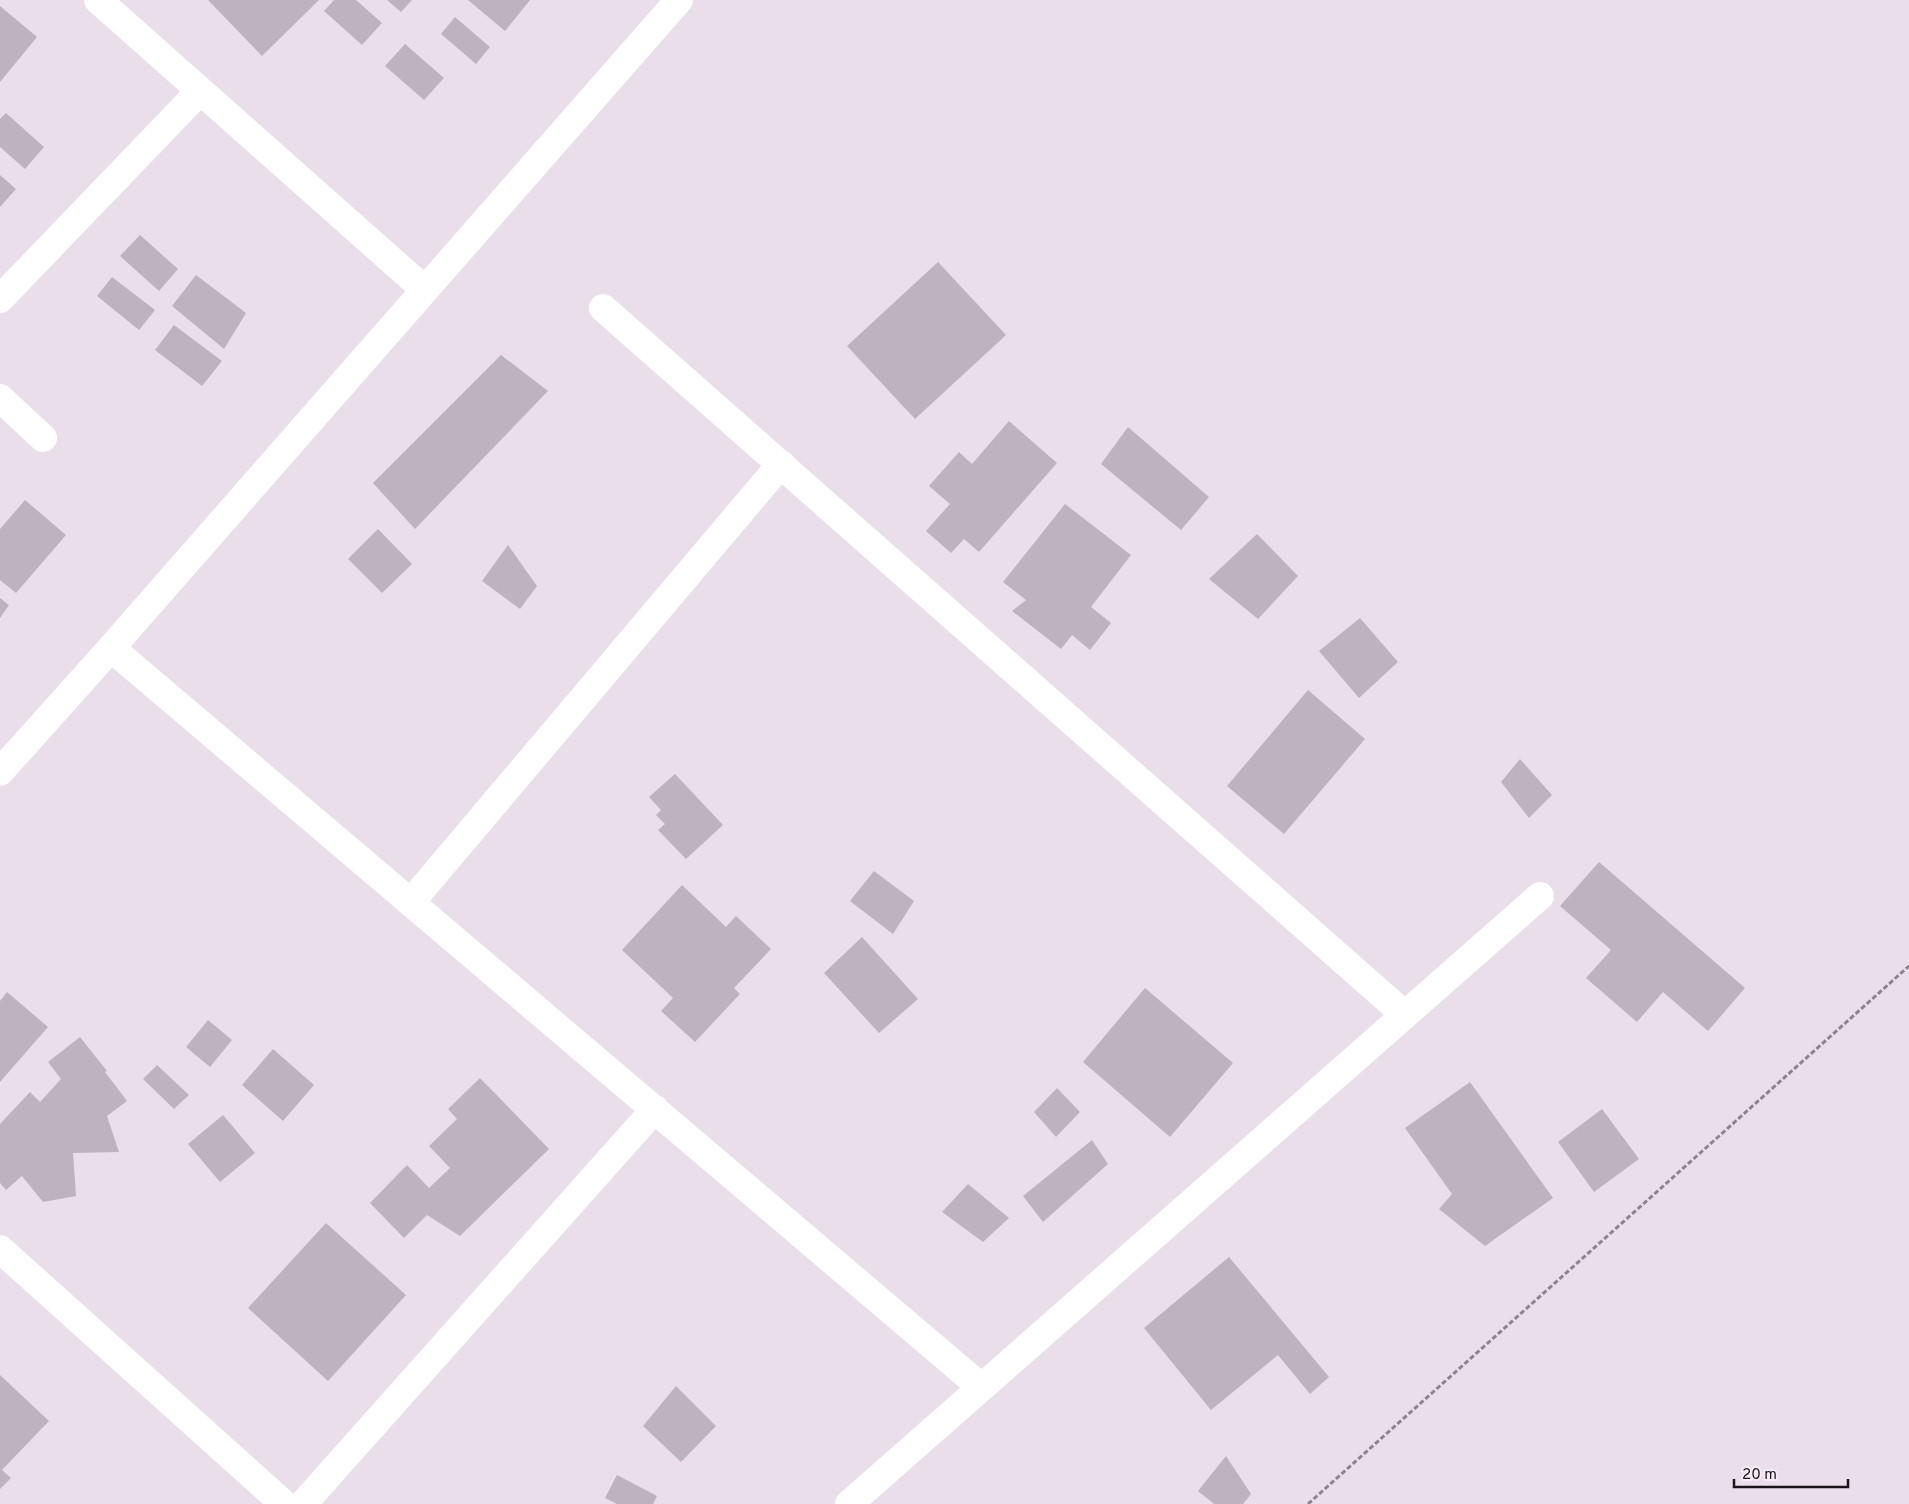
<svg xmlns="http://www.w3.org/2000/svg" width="1909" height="1504" font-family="Overpass,sans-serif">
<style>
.building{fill:#bdb3be}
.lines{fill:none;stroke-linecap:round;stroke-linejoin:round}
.path{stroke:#8c848c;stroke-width:3;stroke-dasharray:5 2.5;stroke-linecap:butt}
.minor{stroke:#fff;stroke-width:28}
</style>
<rect width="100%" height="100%" fill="#e9dee9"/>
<path class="building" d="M208,0H319L262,56Z
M334,0H356L382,23L362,45L324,11Z
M387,0H412L401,12Z
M468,0H530L505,31Z
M0,6L37,37L0,82Z
M455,17L490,47L476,64L441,34Z
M405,44L444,78L424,100L385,66Z
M6,113L44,147L25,169L0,147V119Z
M0,175L16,189L0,207Z
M140,235L178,269L159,291L120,256Z
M938,262L1006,335L915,419L847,346Z
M196,275L246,313L224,349L172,306Z
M112,277L155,310L139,330L97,296Z
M174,325L222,361L202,386L155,350Z
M501,355L548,391L415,529L373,483Z
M1009,421L1057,463L979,552L964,539L951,553L926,531L950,504L929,486L959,452L972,464Z
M1128,427L1209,497L1181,530L1101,464Z
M25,500L66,535L16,593L0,580V529Z
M1065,504L1131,555L1091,607L1111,623L1090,650L1072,635L1061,649L1012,611L1026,600L1003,582Z
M378,529L412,564L382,593L348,559Z
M1257,534L1298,576L1258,619L1209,579Z
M508,545L537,586L520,609L482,581Z
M0,598L9,605L0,618Z
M1360,618L1398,662L1359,698L1319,651Z
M1308,690L1365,739L1284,834L1227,786Z
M1520,759L1552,795L1529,818L1501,782Z
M675,774L723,825L686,859L658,830L665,824L656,815L661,810L649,797Z
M1599,862L1745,988L1708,1031L1663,992L1637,1022L1586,978L1611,950L1560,906Z
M874,871L914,901L893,934L850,901Z
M682,885L726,927L736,916L771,949L734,988L740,994L695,1042L661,1011L673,998L622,950Z
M862,937L918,999L879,1033L824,973Z
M1145,988L1233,1063L1170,1137L1083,1062Z
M7,992L48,1027L0,1082V1001Z
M208,1020L232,1040L210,1067L186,1047Z
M80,1037L107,1071L105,1072L127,1101L107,1116L119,1152L73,1153L76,1196L43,1202L22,1176L6,1190L0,1183V1124L30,1092L40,1102L61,1079L48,1062Z
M273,1049L314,1085L283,1121L242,1085Z
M157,1065L189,1095L174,1109L143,1079Z
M480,1078L549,1149L460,1236L427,1215L404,1238L370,1203L407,1165L429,1188L450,1168L429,1146L457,1119L448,1109Z
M1470,1082L1553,1198L1485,1246L1439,1209L1452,1194L1405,1128Z
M1057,1088L1080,1112L1056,1137L1034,1112Z
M1602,1109L1639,1159L1594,1192L1558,1142Z
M223,1115L255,1153L220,1182L188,1144Z
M1092,1140L1108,1164L1043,1222L1023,1196Z
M968,1184L1009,1218L983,1242L942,1212Z
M326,1223L406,1295L328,1381L248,1308Z
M1229,1257L1329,1377L1310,1394L1278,1355L1211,1410L1144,1328Z
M0,1375L49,1421L2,1470L11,1478L0,1489Z
M676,1386L716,1426L681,1462L643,1426Z
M1226,1456L1251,1494L1243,1504H1214L1198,1491Z
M617,1475L657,1496L653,1504H617L605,1498Z"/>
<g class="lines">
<path class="path" d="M1308,1504L1909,966"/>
<path class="minor" d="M98,0L425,290
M0,299L200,91
M603,308L1404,1014
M0,398L43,438
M111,648L981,1387
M0,772L111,648L679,0
M411,902L781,464
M0,1249L284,1504
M303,1504L655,1109
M849,1504L1540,896"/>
</g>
<path d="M1734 1479v8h114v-8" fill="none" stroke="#181418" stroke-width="2.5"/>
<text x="1742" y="1479" font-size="15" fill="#181418" stroke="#f6ebf6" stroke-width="4" paint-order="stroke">20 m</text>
</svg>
